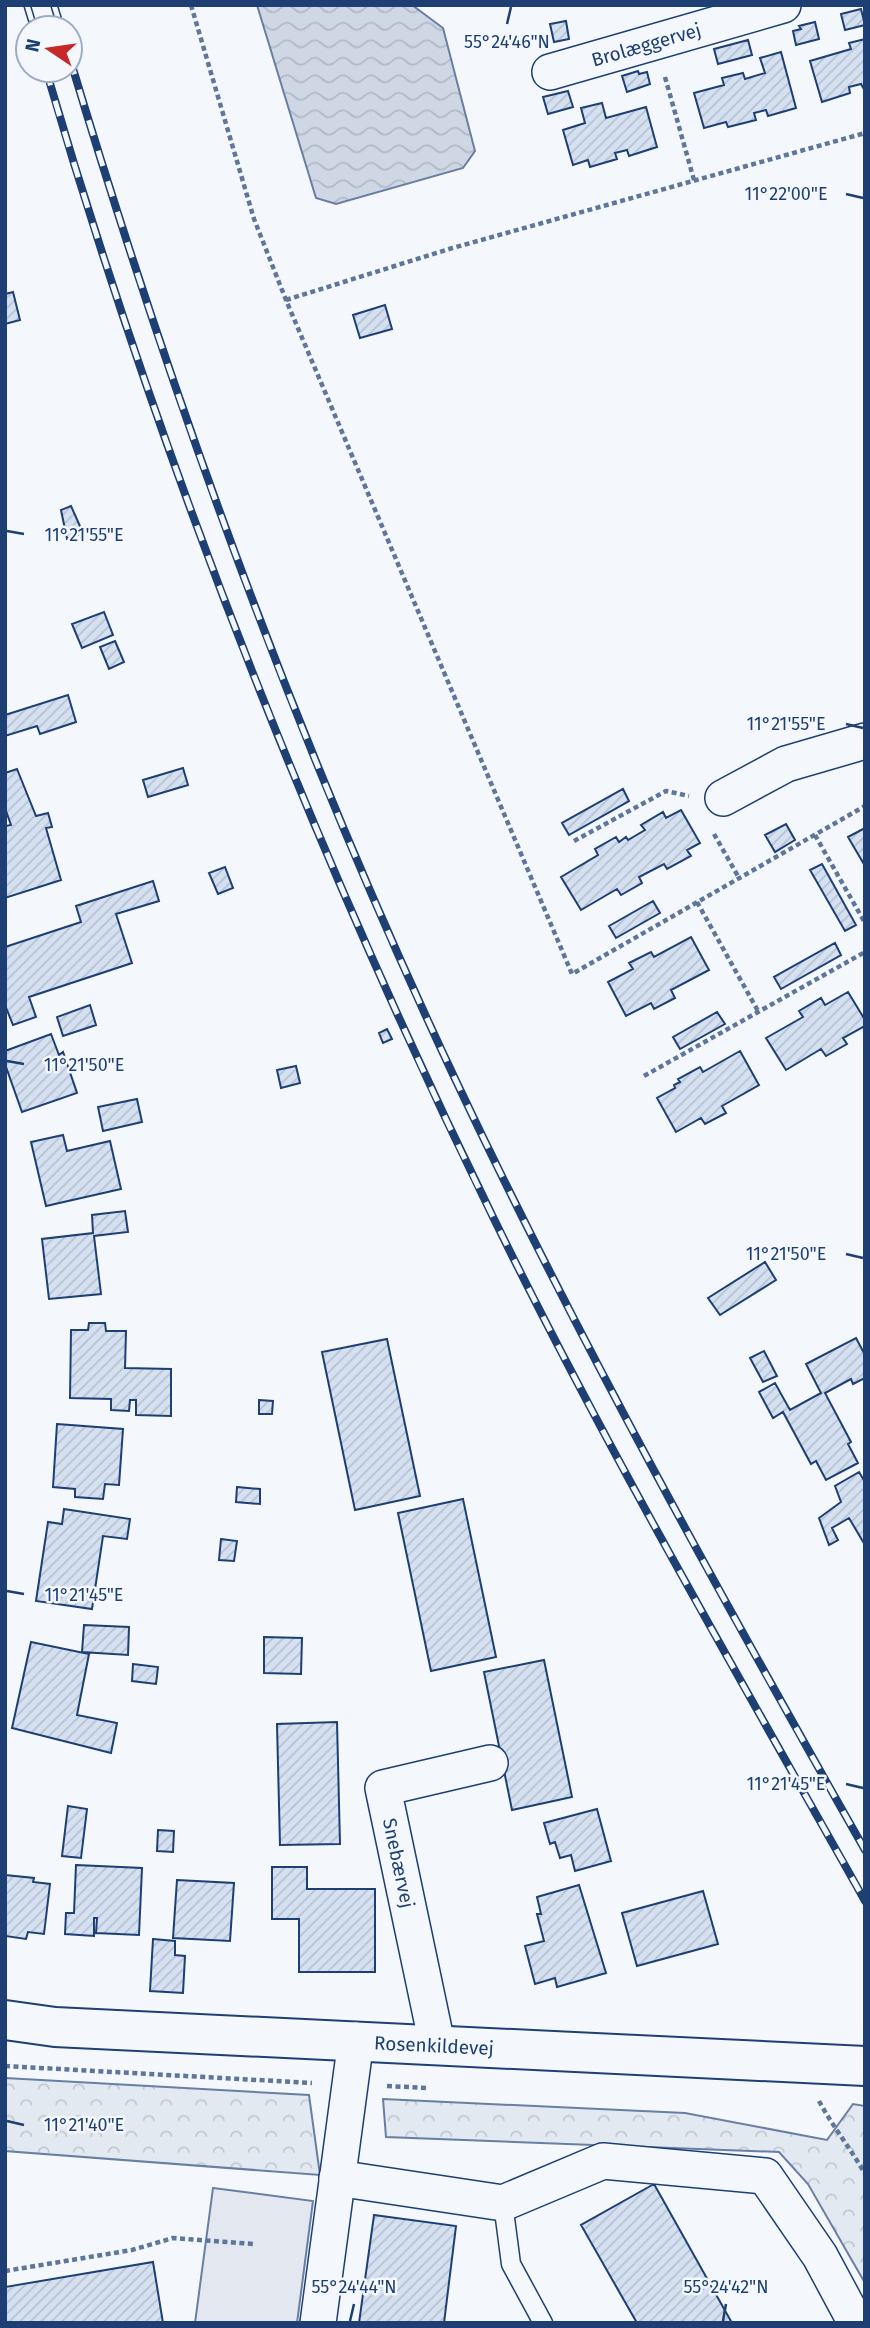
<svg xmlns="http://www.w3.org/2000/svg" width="870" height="2328" font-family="'Fira Sans',sans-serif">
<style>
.forest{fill:url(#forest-crowns);stroke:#687fa3;stroke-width:2}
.parking{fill:#e3e8f0;stroke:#687fa3;stroke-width:2}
.water{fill:url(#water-waves);stroke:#687fa3;stroke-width:2}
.building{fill:url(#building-hatch);stroke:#1d3f73;stroke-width:2}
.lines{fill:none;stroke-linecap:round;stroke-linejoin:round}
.lane-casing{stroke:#1d3f73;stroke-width:21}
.street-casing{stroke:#1d3f73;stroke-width:38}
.secondary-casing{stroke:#1d3f73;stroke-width:42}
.path{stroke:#5e769c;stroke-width:4.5;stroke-dasharray:5 3.5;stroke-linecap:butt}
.lane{stroke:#f4f7fb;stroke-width:18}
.street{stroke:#f4f7fb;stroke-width:35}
.secondary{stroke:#f4f7fb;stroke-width:38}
.rail-casing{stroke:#1d3f73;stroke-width:8}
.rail{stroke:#f4f7fb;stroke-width:5;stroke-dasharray:16;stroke-linecap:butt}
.ticks{fill:none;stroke:#1d3f73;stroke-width:2.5}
.labels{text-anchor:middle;stroke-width:5;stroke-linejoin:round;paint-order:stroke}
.street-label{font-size:19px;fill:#1d3f73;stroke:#f4f7fb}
.ticks-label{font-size:18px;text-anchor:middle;fill:#1d3f73;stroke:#f4f7fb;stroke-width:5;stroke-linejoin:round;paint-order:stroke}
</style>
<defs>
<pattern id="forest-crowns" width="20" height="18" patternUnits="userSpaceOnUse" patternTransform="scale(1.75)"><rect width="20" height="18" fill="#e3e9f0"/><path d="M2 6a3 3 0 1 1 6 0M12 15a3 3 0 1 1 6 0" fill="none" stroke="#c2c9d1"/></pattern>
<pattern id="water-waves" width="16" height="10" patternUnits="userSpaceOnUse" patternTransform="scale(1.75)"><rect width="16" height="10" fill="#cfd7e4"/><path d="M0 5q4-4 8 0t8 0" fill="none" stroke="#b1bac7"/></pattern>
<pattern id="building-hatch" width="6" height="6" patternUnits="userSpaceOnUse" patternTransform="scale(1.75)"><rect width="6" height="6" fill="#d5e0f0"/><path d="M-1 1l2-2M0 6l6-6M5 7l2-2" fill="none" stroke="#b6c1d1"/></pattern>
</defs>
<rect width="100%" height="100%" fill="#f4f7fb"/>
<path class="forest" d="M5,2078L309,2095L320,2175L5,2151Z
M383,2099L685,2113L827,2140L853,2104L865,2106V2283L808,2184L779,2152L386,2137Z"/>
<path class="parking" d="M213,2188L313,2201L297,2323H195Z"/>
<path class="water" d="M257,5H412L443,28L475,151L463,168L336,204L316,198Z"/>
<path class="building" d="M861,9L865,25L845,30L841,14Z
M566,21L569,39L554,42L550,24Z
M815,22L819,39L796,45L793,31L801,29L799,26Z
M865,39V91L861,84L849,87L850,93L822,102L810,61L851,49L849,43Z
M748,40L752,55L718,64L714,49Z
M781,52L796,108L768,116L766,110L754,113L756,120L728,127L726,122L704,128L694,93L724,85L722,78L743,73L745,79L765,73L760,58Z
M638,71L639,74L647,72L650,84L627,92L622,76Z
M568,91L573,107L548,114L543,97Z
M602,103L606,118L646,107L657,147L629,156L627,150L615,153L617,159L590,167L588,160L573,165L563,130L585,123L581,108Z
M13,292L20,320L5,324V294Z
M385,305L392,329L360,338L353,315Z
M71,506L83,533L67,539L61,510Z
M104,612L113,635L82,648L72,624Z
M115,641L124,662L109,669L100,647Z
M68,695L76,722L40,734L37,726L5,736V715Z
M183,768L188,785L148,797L143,780Z
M17,769L36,816L48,813L52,827L46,828L61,880L5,898V826L11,825L5,808V773Z
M623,789L629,801L569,835L562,823Z
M681,810L700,843L687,850L691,856L667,869L664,864L639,877L642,883L621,895L617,889L581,910L561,877L598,855L595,849L616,837L619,842L626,837L628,840L645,830L641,825L663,812L666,818Z
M786,824L795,840L775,852L765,835Z
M865,828V866L848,837Z
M822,864L856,925L845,931L810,870Z
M225,867L233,888L218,894L209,873Z
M153,881L159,901L116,914L132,963L29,997L36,1017L13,1025L5,1005V947L81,922L76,906Z
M653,901L660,913L616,938L609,926Z
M691,937L709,970L671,990L675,998L654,1009L651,1003L626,1016L608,982L633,969L629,963L651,952L654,957Z
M835,943L841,955L781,989L774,977Z
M848,992L865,1020V1026L843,1038L847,1044L826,1056L821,1049L786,1070L766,1038L803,1017L799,1011L821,998L825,1005Z
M90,1005L96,1025L63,1036L57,1017Z
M717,1012L725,1024L680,1049L673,1037Z
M387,1029L392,1039L383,1043L379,1033Z
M51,1034L59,1055L63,1052L77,1093L22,1112L5,1064V1051Z
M740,1051L759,1085L722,1106L726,1113L705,1124L701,1118L676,1132L657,1098L675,1088L674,1085L680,1082L678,1079L700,1067L703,1072Z
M296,1066L300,1083L281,1088L277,1070Z
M137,1099L142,1122L103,1131L98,1107Z
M63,1135L67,1151L110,1141L121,1189L46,1206L31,1142Z
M125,1211L128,1232L94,1236L101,1294L49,1299L42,1239L93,1233L92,1215Z
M765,1262L776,1280L720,1315L708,1298Z
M89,1323H105L106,1331H126L125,1368L171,1369V1416L136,1415V1400H130L129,1411L111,1410V1399L70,1398L71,1330H88Z
M856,1338L865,1355V1378L853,1384L851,1379L825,1393L851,1442L848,1444L858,1463L826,1480L816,1461L811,1464L783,1412L773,1418L759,1392L775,1383L790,1410L821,1393L806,1364Z
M387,1339L420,1496L355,1510L322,1352Z
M764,1351L777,1376L763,1382L750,1358Z
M259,1400L273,1401L272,1414H259Z
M57,1424L123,1429L119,1485L105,1484L103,1499L75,1497V1489L53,1487Z
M859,1472L865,1482V1545L849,1518L832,1528L838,1540L829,1545L819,1518L841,1502L835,1486Z
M237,1487L260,1489V1504L236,1502Z
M463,1499L496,1657L431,1671L398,1513Z
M64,1509L130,1519L127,1539L103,1536L92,1609L36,1601L48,1522L62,1524Z
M221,1539L237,1541L234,1561L219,1560Z
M84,1625L129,1627L128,1655L82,1652Z
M264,1637L302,1638L301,1674L264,1673Z
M31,1642L89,1654L77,1715L117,1723L111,1753L12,1728Z
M544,1660L572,1797L512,1810L484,1672Z
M133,1664L158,1667L156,1684L132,1681Z
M337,1722L340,1844L280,1845L277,1724Z
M68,1806L87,1809L81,1858L62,1856Z
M597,1809L611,1861L575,1871L571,1855L560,1858L555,1842L550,1844L544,1823Z
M158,1830L174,1831L173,1852L157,1851Z
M76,1865L142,1868L139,1935L96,1933L97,1918H94V1936L65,1934L66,1913H74Z
M272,1867H307V1889H375V1972H299V1919H272Z
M5,1875L34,1878L33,1882L50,1884L44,1934L28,1932L26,1939L5,1936Z
M177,1880L234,1883L230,1941L173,1938Z
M579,1885L606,1973L557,1987L555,1978L535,1984L525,1946L544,1941L537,1914H541L537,1897Z
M703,1891L718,1944L637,1966L622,1913Z
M153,1939L175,1941V1955L185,1956L183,1993L150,1991Z
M654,2184L732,2323H637L581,2225Z
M374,2215L456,2226L444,2323H359Z
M153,2262L163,2323H5V2287Z"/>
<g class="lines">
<defs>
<path id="lane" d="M503,2203L511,2264L543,2323"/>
<g id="street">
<path id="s1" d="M550,72L783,5"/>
<path d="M723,798L786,764L865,741"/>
<path d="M437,2044L383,1788L490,1763"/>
<path d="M337,2178L503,2203L603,2161L765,2176L820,2256L856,2323"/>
<path d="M318,2323L356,2040"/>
</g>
<g id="secondary">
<path id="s2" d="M5,2020L55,2027L865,2066"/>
</g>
</defs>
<use href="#lane" class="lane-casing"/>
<use href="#street" class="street-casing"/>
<use href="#secondary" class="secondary-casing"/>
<path class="path" d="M191,5L254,219L286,300L572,974L865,806
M665,77L694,180
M286,300L449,249L865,133
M714,834L739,878
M815,835L865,923
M574,841L666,791L689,796
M697,902L758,1011
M644,1076L865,952
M5,2066L312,2083
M387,2086L428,2088
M819,2101C833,2127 851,2149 865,2174
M5,2271L132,2250L173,2238L254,2244"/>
<use href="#lane" class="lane"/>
<use href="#street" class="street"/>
<use href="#secondary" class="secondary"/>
<defs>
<path id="rail" d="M27,5L34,28
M54,5L61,28
M70,59C175,409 301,753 457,1083C581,1345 722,1598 865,1850
M46,70C161,464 313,849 493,1217C607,1450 738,1675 865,1901"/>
</defs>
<use href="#rail" class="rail-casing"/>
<use href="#rail" class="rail"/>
</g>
<path class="ticks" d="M507,24L511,7M846,194L863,198M7,531L24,534M846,724L863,728M7,1061L24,1064M846,1254L863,1258M7,1591L24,1594M846,1784L863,1788M7,2121L24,2125M350,2321L354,2304M723,2321L726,2304"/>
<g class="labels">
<g class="street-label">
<text dy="7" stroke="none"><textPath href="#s1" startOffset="100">Brolæggervej</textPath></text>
<text transform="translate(399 1863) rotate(78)" y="7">Snebærvej</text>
<text dy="7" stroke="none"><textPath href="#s2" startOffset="430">Rosenkildevej</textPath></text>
</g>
</g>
<g class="ticks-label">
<text x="507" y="48">55°24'46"N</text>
<text x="786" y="200">11°22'00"E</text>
<text x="84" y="541">11°21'55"E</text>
<text x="786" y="730">11°21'55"E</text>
<text x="84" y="1071">11°21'50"E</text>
<text x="786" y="1260">11°21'50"E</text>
<text x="84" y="1601">11°21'45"E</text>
<text x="786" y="1790">11°21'45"E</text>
<text x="84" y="2131">11°21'40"E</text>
<text x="354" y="2293">55°24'44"N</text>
<text x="726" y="2293">55°24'42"N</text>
</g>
<rect width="870" height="2328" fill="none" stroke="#1d3f73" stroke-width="14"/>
<g transform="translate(49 49) rotate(283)"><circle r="33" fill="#f4f7fb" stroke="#9eadc5" stroke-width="2"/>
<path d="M0-5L12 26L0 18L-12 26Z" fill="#c62828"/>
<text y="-10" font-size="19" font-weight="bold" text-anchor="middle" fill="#1d3f73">N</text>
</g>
</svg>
